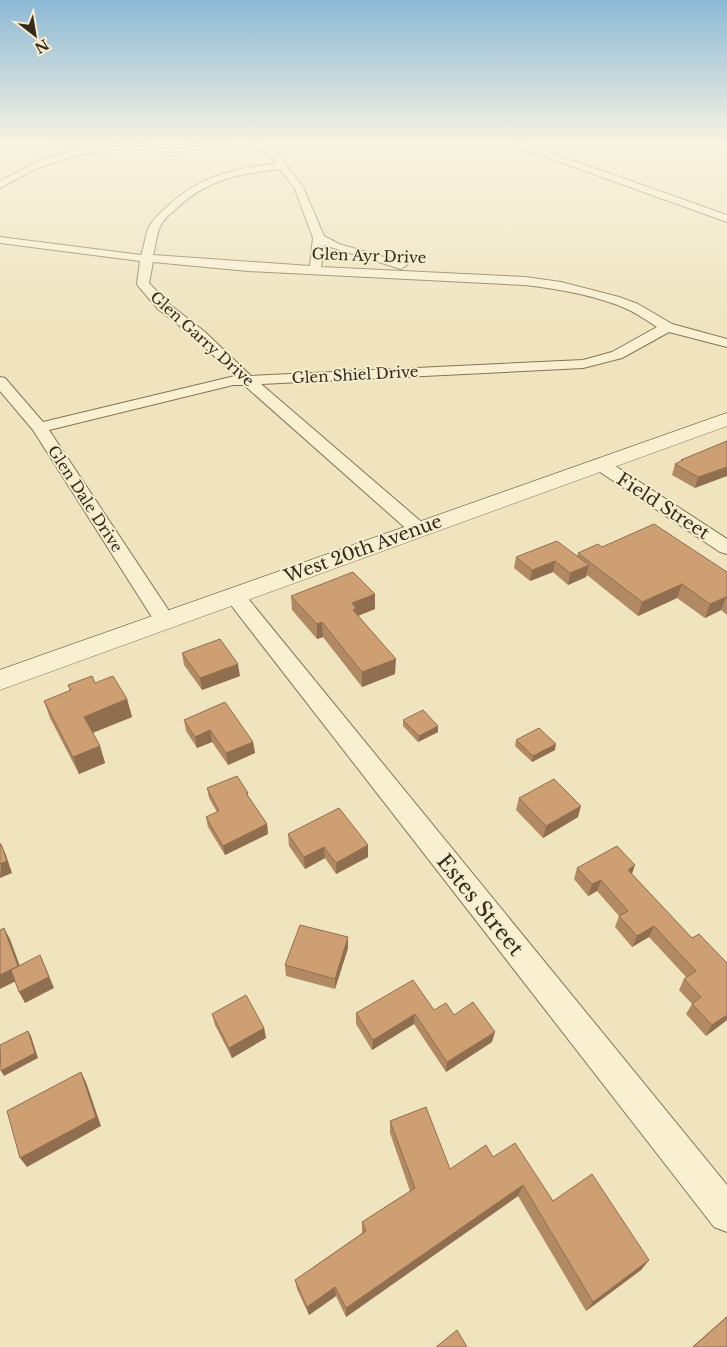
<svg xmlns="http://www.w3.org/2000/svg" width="727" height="1347" font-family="'Libre Baskerville',serif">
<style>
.green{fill:#c1cd92}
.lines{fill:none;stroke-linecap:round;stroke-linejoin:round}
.minor-casing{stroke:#877456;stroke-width:2}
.tertiary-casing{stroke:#877456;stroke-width:1}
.minor{fill:#f9f0d1;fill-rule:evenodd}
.tertiary{fill:#f9f0d1;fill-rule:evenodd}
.wall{fill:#b18963}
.shaded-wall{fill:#906f50}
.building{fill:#ce9f73;stroke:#906f50}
.labels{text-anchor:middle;stroke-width:4;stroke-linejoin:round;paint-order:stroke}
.far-street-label{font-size:15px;fill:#362a1c;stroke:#f6edce}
.street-label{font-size:18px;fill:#362a1c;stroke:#f6edce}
.near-street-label{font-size:21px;fill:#362a1c;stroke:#f6edce}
</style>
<rect width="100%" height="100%" fill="#efe4be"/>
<path class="green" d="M52,143H120V144L67,152L62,151Z"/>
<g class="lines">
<defs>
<path id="minor" d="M121,143L173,146L206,143H231L227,146L173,152L129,148L77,155L35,169L0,188V181L43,159L77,150Z
M252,143H262L274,150L303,187L324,236L339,244L405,263L407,265L401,269L324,245L321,267L525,277L561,282L619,297L638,304L672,324L727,339V347L669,332L622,358L583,368L261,384L425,525L427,529L425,533L418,535L411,533L244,385H233L49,430L175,620L171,625L164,627L157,625L33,430L0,391V377L5,378L43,422L235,376L195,338L158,309L139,287L137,284L140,261L0,243V237L141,255C145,245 145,234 150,225C155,217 162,211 169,205C200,176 235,168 276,164L268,154ZM280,169L295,189L313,238L310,266L153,255C156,246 156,234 161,225C164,219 171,213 177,208C208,179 238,174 280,169ZM153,262L248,271L525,285C559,289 595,295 627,309C638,314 647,321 657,327L612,352L583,360L251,376L205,332L168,303L149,283Z
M512,143H523L727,215V222L513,145Z
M600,459L606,460L727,539V554L720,552L594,468L592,464L594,460Z
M234,589L241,590L727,1185V1232L714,1227L227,600L224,595L227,590Z"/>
<path id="tertiary" d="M727,413V426L0,690V670Z"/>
</defs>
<use href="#minor" class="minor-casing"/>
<use href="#tertiary" class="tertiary-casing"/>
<use href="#minor" class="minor"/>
<use href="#tertiary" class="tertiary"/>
</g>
<path class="wall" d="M727,441L695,488L672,475L675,464L681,461V460Z
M602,547L727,572V615L721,610L705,618L677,598L638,616L587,575L586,577L568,585L553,572L530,581L514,568L516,557L577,556L578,553Z
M291,596L375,609L358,616L395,674L362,687L323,637L317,639L292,610Z
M182,653L240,676L202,690L184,665Z
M95,683L127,699L132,717L93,733L100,746L105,763L79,774L50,718L44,701L70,691L68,685Z
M184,720L253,742L255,753L228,765L212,742L197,748L186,731Z
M403,720L438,732L418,742L403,726Z
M516,740L555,750L532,762L515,746Z
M207,788L248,793V797L267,824L268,834L225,855L208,827L206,817L217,812L209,798Z
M519,798L578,817L543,838L516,810Z
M288,834L368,857L336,874L325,858L305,869L289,846Z
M577,868L632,874L692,938L727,1020L706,1036L686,1014L692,1004L679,990L684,979L687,978L649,937L632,947L615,927L619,916L597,891L588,896L574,879Z
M348,948L335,989L286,976L285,965Z
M434,1010L454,1015L492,1042L446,1072L414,1024L372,1050L356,1024V1013Z
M212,1014L264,1028L266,1038L232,1058L215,1025Z
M390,1121L450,1169L493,1157L553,1201L649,1260L641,1270L586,1311L518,1196L346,1317L336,1296L309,1315L297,1289L295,1280L362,1233V1222L410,1191L390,1133Z
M727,1316V1347H692Z"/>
<path class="shaded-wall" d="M727,467V476L695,488L698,477Z
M555,561L553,572L530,581L532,570Z
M589,565L586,577L568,585L570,573Z
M682,584L677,598L638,616L642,602Z
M375,594V609L357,616V623L352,603Z
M726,597L721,610L705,618L710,604Z
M322,622L323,637L317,639V624Z
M396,659L395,674L362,687V672Z
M238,664L240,676L202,690L200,678Z
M127,699L132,717L89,734L84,717Z
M438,726V732L418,742L419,736Z
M210,730L212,742L197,748L195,737Z
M253,742L255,753L228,765L226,753Z
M556,744L555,750L532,762L533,756Z
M100,746L105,763L79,774L73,757Z
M581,806L578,817L543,838L546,826Z
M267,824L268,834L225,855L223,846Z
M1,844L6,855L12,873L0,878Z
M368,845V857L336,874V863Z
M324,847L325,858L305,869L304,857Z
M635,865L631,877L628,870Z
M601,880L597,891L588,896L592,884Z
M654,926L649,937L632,947L637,936Z
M4,928L10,939L24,977L0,989V975Z
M348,937V948L335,989V979Z
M40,955L45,966L54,988L25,1003L19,992Z
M415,1014L414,1024L372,1050L373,1040Z
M727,1015V1020L706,1036L712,1025Z
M264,1028L266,1038L232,1058L229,1048Z
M28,1031L31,1036L38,1058L4,1076L1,1071Z
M495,1032L492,1042L446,1072L447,1062Z
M81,1072L86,1082L101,1126L27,1167L20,1158Z
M523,1185L518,1196L346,1317V1308Z
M649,1260L641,1270L586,1311L593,1302Z
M335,1287L336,1296L309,1315L307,1307Z"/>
<path class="building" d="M727,441V467L698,477L675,464L683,460H681Z
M654,524L727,572V598L726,597L710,604L682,584L642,602L578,553L598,544L602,547Z
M557,541L589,565L570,573L555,561L532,570L516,557Z
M353,572L375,594L352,603L356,608L353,610L396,659L362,672L322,622L317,624L291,596Z
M220,639L238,664L200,678L182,653Z
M92,676L95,683L113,676L127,699L84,717L100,746L73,757L44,701L71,690L68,685Z
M225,702L253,742L226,753L210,730L195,737L184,720Z
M423,710L438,726L419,736L403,720Z
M539,728L556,744L533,756L516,740Z
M237,776L248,793H246L267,824L223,846L206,817L219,811L207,788Z
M554,779L581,806L546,826L519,798Z
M339,808L368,845L336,863L324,847L304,857L288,834Z
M0,844H1L7,861L0,864Z
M617,846L635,865L628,870L692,938L699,934L727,963V1015L712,1025L692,1004L701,997L684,979L696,971L654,926L637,936L619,916L628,911L601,880L592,884L577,868Z
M300,925L348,937L335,979L285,965Z
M4,928L18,966L0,975V930Z
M40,955L49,977L19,992L11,970Z
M413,980L434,1010L446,1003L454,1015L473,1002L495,1032L447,1062L415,1014L373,1040L356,1013Z
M246,995L264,1028L229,1048L212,1014Z
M28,1031L35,1053L1,1071L0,1045Z
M81,1072L96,1117L20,1158L7,1111Z
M426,1107L450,1169L486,1145L493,1157L515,1143L553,1201L592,1174L649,1260L593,1302L523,1185L346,1308L335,1287L307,1307L295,1280L366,1231L362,1222L415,1188L390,1121Z
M727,1317V1347H693Z
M457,1330L467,1347H436Z"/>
<linearGradient id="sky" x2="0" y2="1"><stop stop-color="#8cb9d5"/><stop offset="0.43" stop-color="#f8f3e2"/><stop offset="1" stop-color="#f8f3e2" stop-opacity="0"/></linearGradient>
<rect width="727" height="331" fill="url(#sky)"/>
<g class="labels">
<g class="far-street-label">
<text transform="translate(369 256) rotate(2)" y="5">Glen Ayr Drive</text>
<text transform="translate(202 339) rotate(42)" y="5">Glen Garry Drive</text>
<text transform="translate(355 375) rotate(-3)" y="5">Glen Shiel Drive</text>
<text transform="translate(85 499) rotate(57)" y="5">Glen Dale Drive</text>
</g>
<g class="street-label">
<text transform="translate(663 506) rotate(33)" y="6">Field Street</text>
<text transform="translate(363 549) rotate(-20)" y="6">West 20th Avenue</text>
</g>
<g class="near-street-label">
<text transform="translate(480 905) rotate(51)" y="7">Estes Street</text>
</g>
</g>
<g transform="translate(35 35) rotate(149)" stroke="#f6edce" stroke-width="4" paint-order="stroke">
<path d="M0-4L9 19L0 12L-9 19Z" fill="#362a1c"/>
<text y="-8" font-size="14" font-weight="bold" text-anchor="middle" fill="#362a1c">N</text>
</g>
</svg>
